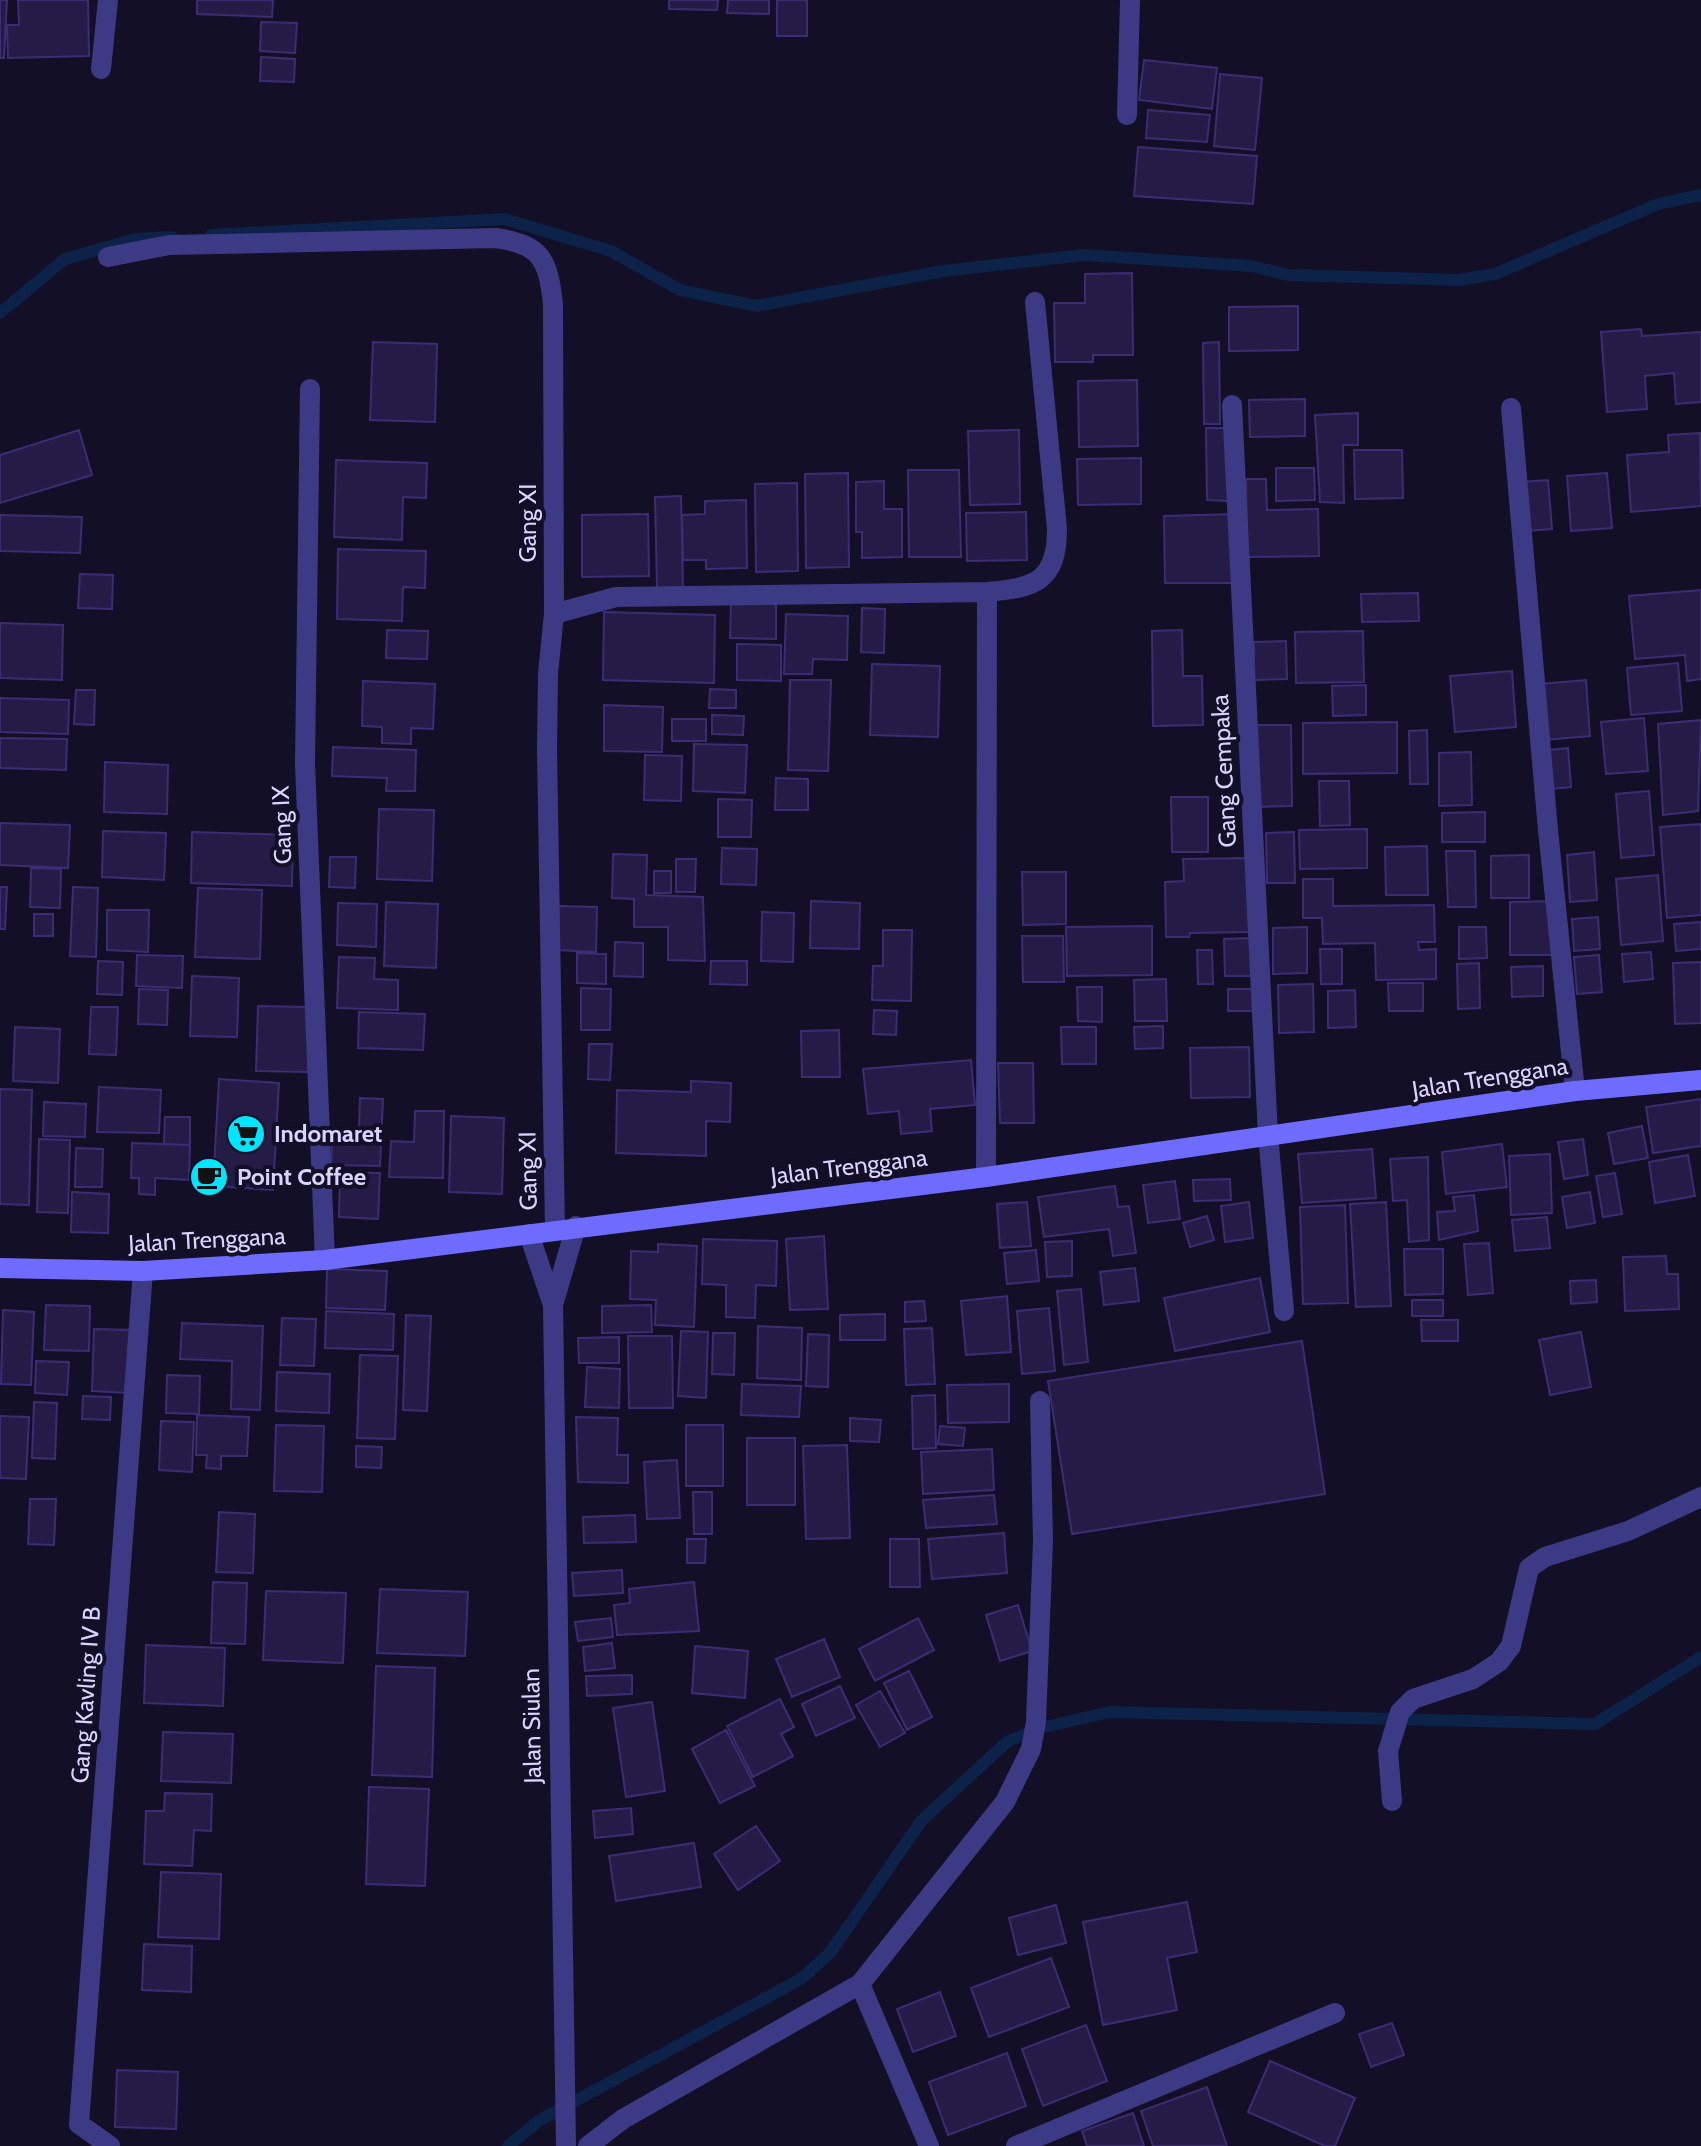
<svg xmlns="http://www.w3.org/2000/svg" width="1701" height="2146" font-family="Cabin,sans-serif">
<style>
.lines{fill:none;stroke-linecap:round;stroke-linejoin:round}
.stream{stroke:#0c2248;stroke-width:12}
.building{fill:#241b47;stroke:#3b2d73;stroke-width:2}
.service{stroke:#3d3a85;stroke-width:20}
.minor{stroke:#3d3a85;stroke-width:20}
.tertiary{stroke:#3d3a85;stroke-width:20}
.secondary{stroke:#6f6bff;stroke-width:20}
.labels{text-anchor:middle;stroke-width:8;stroke-linejoin:round;paint-order:stroke}
.street-label{font-size:24px;fill:#d9d4ff;stroke:#130f26}
.poi-label{font-size:24px;font-weight:bold;fill:#d9d4ff;stroke:#130f26;text-anchor:start}
</style>
<rect width="100%" height="100%" fill="#130f26"/>
<g class="lines">
<path class="stream" d="M211,235L505,219L611,251L680,290L756,306L943,271L1084,255L1251,266L1288,275L1459,280L1495,274L1658,204L1701,195
M0,313L65,259L135,239L172,237
M508,2146L540,2120L801,1979L830,1953L922,1820L1007,1742L1040,1728L1110,1712L1595,1724L1701,1657"/>
</g>
<path class="building" d="M0,0H7L4,58H0Z
M18,0H88L89,56L8,58L7,25H19Z
M197,0H273L272,17L197,14Z
M669,0H718L717,10L669,9Z
M728,0H769V14L727,13Z
M777,0H807V36H777Z
M261,22L297,23L295,53L260,51Z
M261,57L295,59L294,82L260,81Z
M1144,60L1217,68L1212,109L1139,100Z
M1220,74L1262,78L1255,150L1214,146Z
M1148,110L1210,115L1207,142L1146,138Z
M1138,147L1257,156L1253,204L1134,196Z
M1132,273L1133,355H1093V362H1055L1054,303H1085V274Z
M1298,306V350L1229,351V307Z
M1641,329L1642,336L1701,332V402L1676,404L1674,373L1645,376L1647,409L1607,412L1601,332Z
M373,342L437,344L435,422L370,420Z
M1219,342L1220,424H1204L1203,343Z
M1137,380L1138,446L1079,447L1078,381Z
M1305,399V436L1250,437L1249,400Z
M1358,413V445H1343L1344,503L1320,502L1315,415Z
M1206,428H1228V501L1207,500Z
M79,430L92,475L0,503V455Z
M1019,430L1020,504L970,505L968,431Z
M1700,433L1701,506L1631,512L1627,455L1669,452L1668,435Z
M1354,450H1402L1403,498L1355,499Z
M1141,458V504L1078,505L1077,459Z
M336,460L427,463L426,498L403,497L402,540L334,537Z
M1276,468H1314L1315,500L1276,501Z
M908,470H959L961,557H909Z
M848,473L849,567L806,568L805,474Z
M1607,473L1612,528L1571,531L1567,476Z
M1246,479H1266L1267,510L1318,509L1319,556L1247,557Z
M1548,480L1552,529L1525,531L1521,482Z
M884,481V509H902V557L862,558V532H856V482Z
M797,483L798,571L756,572L755,484Z
M681,496L683,587L657,588L655,497Z
M746,500L747,568L706,569V560H683L682,515L705,514V501Z
M1026,512L1027,560L967,561L966,513Z
M648,514L649,576L582,577V515Z
M1234,514L1235,583H1165L1164,516Z
M0,515L82,517L80,553L0,551Z
M338,549L426,551L425,588L403,587L402,621L337,619Z
M80,574L113,575L112,609L78,608Z
M1701,590V679L1687,681L1685,655L1635,659L1629,596Z
M1418,593L1419,621L1362,622L1361,594Z
M731,604H776V639L730,638Z
M862,608L885,609L884,653L861,652Z
M604,612L715,615L714,683L603,680Z
M786,614L848,616L847,660L813,659L812,674H784Z
M0,623L63,625L62,680L0,678Z
M387,630L428,631L427,659L386,658Z
M1182,630L1183,676H1202L1203,725L1153,726L1152,631Z
M1363,631L1364,682L1296,683L1295,632Z
M1286,641L1287,679L1254,680V642Z
M737,644L781,645V681L737,680Z
M1678,663L1682,711L1631,715L1627,668Z
M872,664L940,666L938,737L870,735Z
M1512,671L1516,727L1455,732L1450,676Z
M790,680H831L828,771L788,770Z
M1586,680L1590,736L1544,740L1540,684Z
M363,681L435,684L433,729L411,728V744L382,743V727L362,726Z
M1366,685V715L1333,716L1332,686Z
M710,689L736,690V708H709Z
M76,690H95L94,725L74,724Z
M0,698L69,700L68,734L0,732Z
M604,705L663,707L662,752L604,751Z
M712,715L744,716L743,735L712,734Z
M1644,718L1648,771L1606,774L1601,722Z
M672,719H706V741H672Z
M1701,720L1698,811L1663,815L1658,724Z
M1397,722V773L1303,774V723Z
M1255,725H1291L1292,806L1256,807Z
M1427,730L1428,784H1410L1409,731Z
M0,738L67,739L66,770L0,768Z
M694,744L747,745L745,793L693,791Z
M333,747L416,750L415,791H386L387,778L332,776Z
M1568,748L1571,787L1551,789L1548,750Z
M1471,752L1472,805L1439,806V753Z
M645,755L682,756L681,801L644,800Z
M105,762L168,765L167,814L104,812Z
M776,778L808,779V810H775Z
M1319,781H1349L1350,825L1320,826Z
M1649,791L1654,855L1621,858L1616,794Z
M1171,797H1208V852H1172Z
M718,799L752,800L751,837H718Z
M379,809L434,810L432,881L377,879Z
M1485,812V842H1442V813Z
M0,823L70,825L68,868L0,865Z
M1701,824V915L1667,918L1660,827Z
M1367,829V868L1300,869L1299,830Z
M103,831L166,833L164,880L102,877Z
M192,832L293,835L292,886L191,883Z
M1294,832L1295,883H1267L1266,833Z
M1427,846L1428,895H1386L1385,847Z
M722,848L757,849L756,885L721,884Z
M1446,851H1475L1476,907H1448Z
M1594,852L1597,900L1570,902L1567,855Z
M613,854L647,855L646,895L703,897L705,961L668,960V927H634V899L612,898Z
M1529,855V898H1491V856Z
M330,857H356L355,888L329,887Z
M1249,858L1250,932L1190,933L1189,937H1166L1165,882L1184,881L1183,859Z
M676,859H696L695,892H676Z
M31,868L61,869L60,908L30,907Z
M654,871H671V893H654Z
M1022,872H1066V924L1023,925Z
M1658,875L1663,941L1621,945L1616,879Z
M1303,879H1333V906L1434,905L1435,942H1418L1419,950L1436,949V979L1376,980L1375,943L1323,944L1322,918H1303Z
M0,887H7L5,929H0Z
M73,887L98,888L96,957L70,956Z
M198,888L262,890L260,959L195,957Z
M811,901L860,903L859,949L810,948Z
M1551,901L1552,955H1510V902Z
M386,902L438,904L436,968L384,966Z
M338,903L377,904L376,947L337,945Z
M558,906L597,907L596,952L557,950Z
M107,910H149L148,952L107,950Z
M762,912L794,913L793,962L761,961Z
M34,914H53V936H34Z
M1598,917L1600,949L1574,951L1572,919Z
M1701,922V949L1676,951L1674,924Z
M1152,926V975L1067,976L1066,927Z
M1307,927V973L1273,974V928Z
M1459,927H1486L1487,958L1459,959Z
M883,930H912L911,1001L872,1000L873,966H883Z
M1022,936H1063L1064,982H1023Z
M1251,938V976H1225L1224,939Z
M615,942L643,943V977L614,976Z
M1320,949H1342V984H1321Z
M1197,950H1212L1213,984H1198Z
M1651,952L1653,979L1624,982L1622,954Z
M577,953L606,954V984L577,983Z
M137,955L183,956L182,988L136,986Z
M1599,955L1602,992L1577,994L1574,957Z
M339,957L375,958L374,979L398,980V1010L337,1008Z
M98,961L123,962L122,995L97,994Z
M711,961H747V985L710,984Z
M1701,962V1023L1675,1024L1673,963Z
M1479,963L1480,1008L1458,1009L1457,964Z
M1543,966V996L1512,997L1511,967Z
M192,976L239,978L237,1037L190,1036Z
M1166,979L1167,1021H1135L1134,980Z
M1388,983H1423V1011H1389Z
M1313,984L1314,1032L1279,1033L1278,985Z
M1077,987H1102V1022L1078,1021Z
M581,988L611,989L610,1030H581Z
M139,989L168,990L167,1025L138,1024Z
M1228,989H1254V1011H1228Z
M1355,990L1356,1027L1328,1028V991Z
M258,1006L310,1007L308,1072L256,1071Z
M91,1007H118L116,1055L89,1054Z
M874,1010L897,1011L896,1035L873,1034Z
M359,1012L425,1014L423,1050L358,1048Z
M1163,1026V1048L1135,1049L1134,1027Z
M15,1027L60,1029L58,1083L13,1081Z
M1061,1027H1096V1064H1062Z
M839,1030L840,1077H802L801,1031Z
M589,1044H612L610,1080L588,1079Z
M1249,1047L1250,1097L1191,1098L1190,1048Z
M971,1060L975,1105L930,1109L932,1131L901,1134L899,1111L868,1114L863,1069Z
M998,1063H1033L1034,1123H1000Z
M219,1079L279,1083L273,1190L213,1186Z
M691,1081L731,1083L730,1122L706,1121V1156L616,1153L617,1090L691,1092Z
M99,1087L161,1090L159,1133L97,1132Z
M0,1089L32,1090L29,1205L0,1204Z
M360,1098L383,1099L380,1166L331,1165L333,1129L359,1130Z
M1701,1099V1146L1653,1153L1646,1107Z
M44,1102L86,1104L85,1137L43,1136Z
M415,1111H444L443,1178L389,1177L391,1141L414,1142Z
M451,1116L504,1118L502,1194L449,1192Z
M165,1117H190V1145L164,1144Z
M1642,1126L1648,1158L1614,1164L1608,1133Z
M39,1139L70,1140L68,1213L37,1212Z
M1583,1139L1588,1175L1564,1179L1558,1142Z
M132,1143L190,1145L189,1180L155,1178V1195L139,1194V1178H131Z
M1502,1144L1507,1187L1446,1194L1442,1152Z
M76,1148L103,1149L102,1187H75Z
M1372,1149L1376,1198L1302,1203L1298,1154Z
M1550,1154L1552,1213L1511,1215L1509,1156Z
M1688,1155L1695,1196L1655,1203L1649,1162Z
M1428,1157L1429,1240L1409,1242L1407,1200L1393,1201L1390,1159Z
M340,1172L380,1173L378,1219L339,1217Z
M1615,1173L1622,1214L1603,1217L1596,1176Z
M1230,1179L1231,1200L1194,1201L1193,1180Z
M1175,1181L1180,1219L1148,1223L1143,1185Z
M1115,1186L1118,1207L1129,1206L1136,1253L1113,1256L1109,1229L1044,1237L1038,1197Z
M72,1192L109,1194L108,1233L71,1232Z
M1590,1192L1595,1223L1567,1228L1562,1197Z
M1474,1195L1478,1231L1439,1240L1437,1212L1455,1211L1453,1197Z
M1027,1202L1031,1246L1000,1248L997,1204Z
M1249,1202L1253,1238L1225,1242L1221,1206Z
M1386,1202L1391,1306L1356,1307L1350,1204Z
M1345,1205L1348,1303L1303,1304L1300,1207Z
M1207,1216L1214,1240L1190,1247L1183,1223Z
M1547,1217L1550,1248L1515,1251L1512,1220Z
M824,1236L828,1309L790,1310L786,1239Z
M703,1239L777,1241L776,1286L756,1285L755,1318L726,1317V1285L702,1284Z
M1072,1241V1276L1047,1277L1045,1242Z
M1489,1243L1493,1293L1468,1295L1464,1244Z
M658,1244L697,1246L694,1327L655,1325L656,1300L630,1299L631,1251L658,1252Z
M1404,1249H1443V1294L1405,1295Z
M1036,1250L1039,1281L1007,1284L1004,1253Z
M1666,1256L1667,1274H1678L1679,1309L1625,1311L1623,1257Z
M1135,1268L1139,1301L1104,1305L1100,1272Z
M327,1269L387,1271L385,1310L326,1308Z
M1260,1278L1270,1332L1175,1351L1164,1298Z
M1596,1280L1597,1302L1571,1304L1570,1281Z
M1081,1289L1088,1362L1064,1365L1057,1291Z
M1007,1296L1011,1352L966,1355L961,1301Z
M1412,1300H1443V1316H1412Z
M924,1301L926,1321L905,1322V1302Z
M46,1305L90,1306L89,1351L44,1350Z
M651,1305L652,1332L602,1333V1306Z
M1049,1308L1055,1371L1022,1374L1017,1311Z
M3,1310L34,1312L31,1385L1,1384Z
M326,1311L394,1314L393,1350L325,1348Z
M885,1314V1340H840V1315Z
M406,1315L431,1316L427,1411L403,1410Z
M282,1318L316,1319L314,1366L280,1365Z
M1421,1320H1458V1341H1422Z
M182,1323L263,1326L260,1410L231,1409L232,1361L180,1359Z
M758,1326L802,1328L801,1380L757,1378Z
M932,1328L935,1384L906,1385L904,1329Z
M94,1329L132,1330L130,1393L92,1391Z
M681,1331L708,1332L706,1398L678,1396Z
M1581,1332L1591,1387L1550,1395L1539,1340Z
M713,1333H735L734,1375L712,1374Z
M808,1334L829,1335L828,1387L806,1386Z
M628,1336H672L673,1408H629Z
M619,1337V1363H579L578,1338Z
M1302,1341L1325,1494L1072,1534L1048,1381Z
M360,1355L398,1356L395,1439L357,1438Z
M36,1361L69,1362L67,1395L35,1393Z
M587,1367L620,1369L619,1408L585,1407Z
M277,1372L330,1374L329,1413L276,1411Z
M167,1375L200,1376L199,1414L166,1413Z
M742,1384L801,1386L799,1417L741,1415Z
M1009,1384V1422L948,1423L947,1385Z
M935,1395L936,1448L913,1449L912,1396Z
M83,1396L111,1397L110,1420L82,1419Z
M34,1402L57,1403L55,1459L32,1458Z
M197,1415L249,1417L247,1456H221V1469L206,1468L207,1455H196Z
M0,1416L29,1417L26,1479L0,1478Z
M576,1417L618,1418L617,1455H628V1483L578,1482Z
M850,1418L881,1420L879,1442L850,1441Z
M161,1421L194,1422L192,1472L159,1470Z
M276,1425L324,1426L322,1492L274,1491Z
M686,1425H723V1486H686Z
M940,1426L965,1428L963,1446L938,1444Z
M747,1438H795V1505H747Z
M847,1445L850,1538L806,1539L803,1446Z
M356,1446L382,1447L381,1468L356,1467Z
M992,1449L994,1490L923,1494L921,1452Z
M677,1460L680,1518L647,1519L644,1462Z
M693,1492H712V1534H694Z
M994,1495L997,1524L926,1528L923,1500Z
M30,1499H56L54,1545L28,1544Z
M219,1512L255,1514L253,1573L216,1572Z
M635,1515L636,1542L584,1543L583,1517Z
M1004,1533L1007,1573L932,1579L928,1539Z
M687,1539H706L705,1563H687Z
M890,1539H919L920,1587H890Z
M622,1570L623,1593L574,1596L572,1573Z
M213,1582L247,1583L245,1644L211,1643Z
M694,1582L699,1631L617,1635L614,1605L630,1603L629,1589Z
M380,1589L468,1592L465,1656L377,1653Z
M266,1591L346,1593L343,1663L263,1660Z
M1018,1605L1032,1651L1000,1661L986,1615Z
M611,1618L613,1637L578,1641L575,1622Z
M918,1618L934,1650L875,1681L859,1649Z
M824,1639L840,1677L792,1697L776,1659Z
M612,1643L615,1668L585,1671L583,1647Z
M146,1645L225,1648L223,1706L144,1703Z
M695,1646L748,1651L745,1698L692,1693Z
M376,1666L435,1668L432,1777L372,1775Z
M909,1671L932,1717L907,1730L884,1683Z
M632,1675V1694L587,1696L586,1676Z
M840,1686L855,1718L816,1736L802,1704Z
M880,1691L905,1733L880,1747L856,1705Z
M780,1699L794,1727L781,1734L793,1756L753,1777L727,1726Z
M652,1702L665,1791L626,1797L613,1708Z
M726,1730L755,1786L720,1803L692,1749Z
M163,1732L233,1734L231,1783L161,1781Z
M369,1787L429,1789L425,1886L366,1884Z
M165,1793L212,1794L211,1831L194,1830L192,1866L144,1864L146,1811H164Z
M631,1808L633,1834L595,1838L593,1811Z
M756,1826L780,1861L738,1890L714,1854Z
M694,1843L701,1887L616,1901L609,1856Z
M161,1872L221,1874L219,1939L158,1937Z
M1187,1902L1197,1952L1167,1958L1177,2010L1103,2025L1083,1922Z
M1056,1905L1066,1943L1018,1955L1009,1918Z
M144,1944L192,1946L191,1992L142,1990Z
M1051,1958L1069,2007L989,2037L971,1988Z
M940,1992L956,2036L913,2052L897,2009Z
M1392,2023L1404,2055L1371,2067L1359,2034Z
M1086,2025L1107,2081L1043,2106L1022,2049Z
M1007,2053L1026,2106L948,2135L929,2082Z
M1270,2061L1355,2098L1335,2146H1325L1248,2112Z
M117,2070L178,2072L176,2129L115,2127Z
M1207,2087L1227,2146H1153L1141,2111Z
M1133,2113L1144,2146H1087L1082,2131Z"/>
<g class="lines">
<path class="service" d="M1268,1135L1284,1311"/>
<path class="minor" d="M101,69L108,0
M1127,115L1130,0
M108,257L169,245L495,238C541,244 548,259 553,304L554,614L548,674L547,749L555,1230
M310,389L305,764L325,1260
M1232,405L1268,1135
M1511,408L1548,830L1575,1091
M554,614L616,597L987,592C1034,588 1057,582 1057,529L1035,302
M986,1177L987,592
M1392,1801L1388,1751L1400,1712L1413,1699L1473,1679L1499,1662L1511,1646L1529,1568L1545,1557L1628,1531L1701,1497
M860,1984L1005,1802L1031,1749L1036,1722L1043,1541L1040,1401
M110,2146L79,2124L143,1271
M588,2146L623,2119L860,1984L929,2146
M1016,2146L1335,2013"/>
<path class="tertiary" d="M529,1234L553,1305
M566,2146L553,1305L576,1226"/>
<path class="secondary" d="M0,1268L143,1271L325,1260L986,1177L1575,1091L1701,1080"/>
</g>
<defs>
<symbol id="supermarket-disc" viewBox="-11 -11 22 22"><circle r="9.5" fill="#00e5ff" stroke="#130f26"/><path d="M-6-5.5h2.5l.6 2H6L4.5 2H-2.5L-4.4-4H-6ZM-1.5 3.2a1.3 1.3 0 1 0 .1 0ZM3 3.2a1.3 1.3 0 1 0 .1 0Z" fill="#111"/></symbol>
<symbol id="cafe-disc" viewBox="-11 -11 22 22"><circle r="9.5" fill="#00e5ff" stroke="#130f26"/><path d="M-5.5-4.5H6V0H3Q3 3.5 0 3.5H-2.5Q-5.5 3.5-5.5 0ZM3-3.2v2h1.7v-2ZM-6 4.5H4V6H-6Z" fill="#111"/></symbol>
</defs>
<g fill-rule="evenodd">
<use href="#supermarket-disc" x="224" y="1112" width="44" height="44"/>
<use href="#cafe-disc" x="187" y="1155" width="44" height="44"/>
</g>
<g class="labels">
<g class="street-label">
<text transform="translate(528 523) rotate(-90)" y="8">Gang XI</text>
<text transform="translate(1224 771) rotate(-93)" y="8">Gang Cempaka</text>
<text transform="translate(282 825) rotate(-92)" y="8">Gang IX</text>
<text transform="translate(1490 1078) rotate(-9)" y="8">Jalan Trenggana</text>
<text transform="translate(849 1167) rotate(-7)" y="8">Jalan Trenggana</text>
<text transform="translate(528 1171) rotate(-91)" y="8">Gang XI</text>
<text transform="translate(207 1240) rotate(-3)" y="8">Jalan Trenggana</text>
<text transform="translate(86 1695) rotate(-86)" y="8">Gang Kavling IV B</text>
<text transform="translate(532 1726) rotate(-91)" y="8">Jalan Siulan</text>
</g>
<g class="poi-label">
<text x="274" y="1142">Indomaret</text>
<text x="237" y="1185">Point Coffee</text>
</g>
</g>
</svg>
